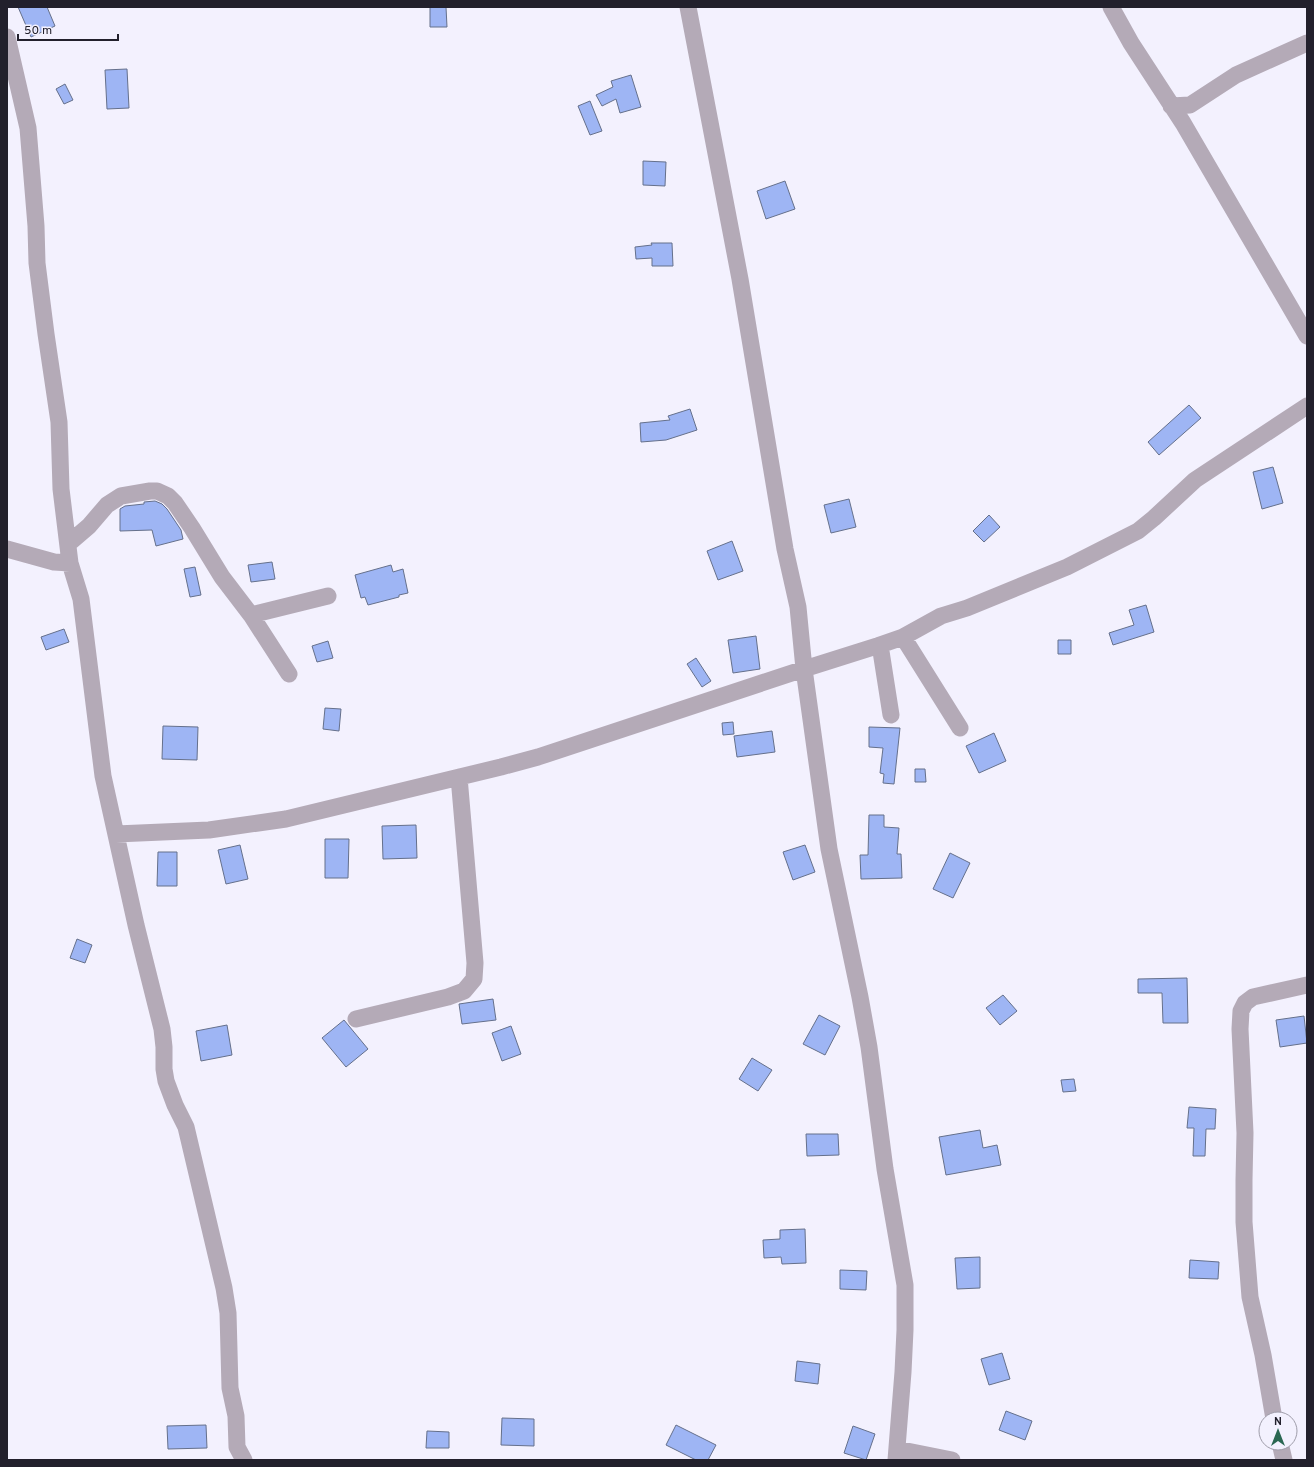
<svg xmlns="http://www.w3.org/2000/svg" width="1314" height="1467" font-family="Overpass,sans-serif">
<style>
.building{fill:#9eb5f4;stroke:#65708b}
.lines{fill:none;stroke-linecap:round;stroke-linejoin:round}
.minor{stroke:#b4aab7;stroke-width:17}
</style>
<rect width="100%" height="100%" fill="#f3f1fe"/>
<path class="building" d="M18,7H47L55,26L31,37Z
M430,7H446L447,27H430Z
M127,69L129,108L107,109L105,70Z
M631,75L641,107L620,113L616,99L602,106L596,95L613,87L611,81Z
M65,84L73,100L64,104L56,89Z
M590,101L602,131L590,135L578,106Z
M643,161L666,162L665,186L643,185Z
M785,181L795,209L766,219L757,191Z
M651,243H672L673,266H652V258L636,259L635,247L652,245Z
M1189,405L1201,418L1159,455L1148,442Z
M690,409L697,430L666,440L641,442L640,423L670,420L668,416Z
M1273,467L1283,503L1262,509L1253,472Z
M849,499L856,527L831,533L824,505Z
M155,501L162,504L167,509L181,530L183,539L156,546L152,530L120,531V509L125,506L144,504V502Z
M989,515L1000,527L984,542L973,531Z
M732,541L743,571L718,580L707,551Z
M272,562L275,579L251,582L248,565Z
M391,565L393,572L403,569L408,593L399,595V597L368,605L365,597L361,598L355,575Z
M195,567L201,595L190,597L184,569Z
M1146,605L1154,632L1113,645L1109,633L1134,625L1129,610Z
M64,629L69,642L46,650L41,637Z
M756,636L760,669L733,673L728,640Z
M1058,640H1071V654H1058Z
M328,641L333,658L317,662L312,646Z
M696,658L711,681L702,687L687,664Z
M325,708L341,709L339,731L323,729Z
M733,722L734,734L723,735L722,723Z
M163,726L198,727L197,760L162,759Z
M869,727L900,728L894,784L883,783L884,774L880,773L883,748L869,747Z
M772,731L775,752L737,757L734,736Z
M994,733L1006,761L979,773L966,746Z
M915,769H925L926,782H915Z
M869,815H884V827L899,828L897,854H901L902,878L861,879L860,855H868Z
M416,825L417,858L383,859L382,826Z
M325,839H349L348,878H325Z
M240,845L248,879L226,884L218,850Z
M805,845L815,872L793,880L783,852Z
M158,852H177V886H157Z
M950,853L970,863L953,898L933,889Z
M77,939L92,945L85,963L70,958Z
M1187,978L1188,1023H1163L1162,993H1138V979Z
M1003,995L1017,1011L1000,1025L986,1008Z
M493,999L496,1020L462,1024L459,1004Z
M819,1015L840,1026L825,1055L803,1044Z
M1304,1016L1307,1043L1280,1047L1276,1020Z
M344,1020L368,1049L346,1067L322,1038Z
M227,1025L232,1055L201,1061L196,1031Z
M511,1026L521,1054L502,1061L492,1033Z
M752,1058L772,1070L758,1091L739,1079Z
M1074,1079L1076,1091L1063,1092L1061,1080Z
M1189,1107L1216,1109L1215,1129H1206L1205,1156H1193L1194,1128H1187Z
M980,1130L983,1148L997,1145L1001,1165L946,1175L939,1137Z
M806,1134H838L839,1155L807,1156Z
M805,1229L806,1263L782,1264L781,1257L764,1258L763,1240L780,1239V1230Z
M980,1257V1288L957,1289L955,1258Z
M1190,1260L1219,1262L1218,1279L1189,1278Z
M840,1270L867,1271L866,1290L840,1289Z
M1002,1353L1010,1379L989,1385L981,1359Z
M797,1361L820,1364L818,1384L795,1381Z
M1006,1411L1032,1421L1025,1440L999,1430Z
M502,1418L534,1419V1446L501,1445Z
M206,1425L207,1448L168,1449L167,1426Z
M676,1425L716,1445L708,1460H696L666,1445Z
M853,1426L875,1434L866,1460L844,1453Z
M427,1431L449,1432V1448H426Z"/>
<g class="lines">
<path class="minor" d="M688,7L740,279L785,549L798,607L804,669L829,849L860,997L869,1047L885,1169L905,1285V1330L903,1372L896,1460
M1111,7L1131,43L1183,123L1307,336
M7,37L28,128L36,226L37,263L46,334L59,422L61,489L70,563L81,599L103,776L136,925L162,1029L164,1047V1069L166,1081L175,1105L186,1127L224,1288L228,1313L230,1388L236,1416L237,1447L244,1460
M1171,106L1190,105L1236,75L1307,43
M68,544L89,526L107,505L121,496L150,491H157L168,496L175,503L192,528L222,577L251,615L289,674
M7,549L54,562L70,563
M251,615L328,596
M903,637L960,728
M880,645L891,715
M116,834L209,830L286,819L501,767L538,757L804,669L880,645L903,637L941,616L967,608L1067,567L1138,531L1154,518L1195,480L1307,406
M356,1019L448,997L464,991L474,979L475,963L459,777
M1274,1419L1263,1355L1250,1297L1244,1222V1180L1245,1133L1240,1029L1241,1011L1245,1003L1253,997L1307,985
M1280,1443L1284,1460
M897,1449L952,1460"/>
</g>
<rect width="1314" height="1467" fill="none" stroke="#22202c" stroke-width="16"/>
<g transform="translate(1278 1431)"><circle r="19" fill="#f3f1fe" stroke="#9f9daa"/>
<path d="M0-3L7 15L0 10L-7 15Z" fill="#2a6752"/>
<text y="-6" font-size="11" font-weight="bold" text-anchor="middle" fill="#22202c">N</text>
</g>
<path d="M18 34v6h100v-6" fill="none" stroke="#22202c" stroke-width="2"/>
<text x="24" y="34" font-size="12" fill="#22202c" stroke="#f3f1fe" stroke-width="3" paint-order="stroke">50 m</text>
</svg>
